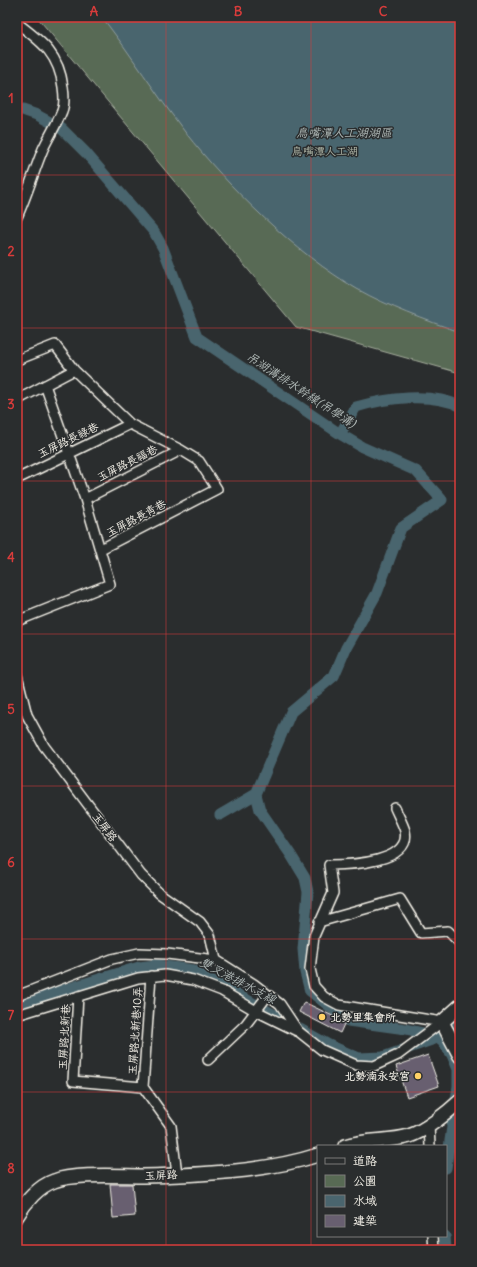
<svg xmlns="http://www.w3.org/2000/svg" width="477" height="1267" font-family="Delius,'LXGW WenKai TC',sans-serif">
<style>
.green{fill:#586a54;stroke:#a6ae9e}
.water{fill:#4a656e;stroke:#8e9d9f}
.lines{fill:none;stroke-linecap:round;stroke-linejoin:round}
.canal{stroke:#4a656e;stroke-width:11}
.building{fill:#685f70;stroke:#f4f1e8}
.street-casing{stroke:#f4f1e8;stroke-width:12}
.secondary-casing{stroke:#f4f1e8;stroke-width:16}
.street{stroke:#2a2d2e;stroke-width:9}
.secondary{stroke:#2a2d2e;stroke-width:13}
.grid{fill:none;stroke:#d93c3b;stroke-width:1;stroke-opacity:0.55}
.poi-dot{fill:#ffd166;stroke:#2a2d2e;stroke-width:1.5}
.labels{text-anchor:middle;stroke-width:3;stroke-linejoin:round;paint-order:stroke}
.park-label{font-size:11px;fill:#aeb4a5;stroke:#2a2d2e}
.street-label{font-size:11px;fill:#f4f1e8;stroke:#2a2d2e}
.poi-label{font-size:11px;font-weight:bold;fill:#f4f1e8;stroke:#2a2d2e;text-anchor:start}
.water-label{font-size:12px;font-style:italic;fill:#b0b9b7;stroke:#2a2d2e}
.neatline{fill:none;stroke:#d93c3b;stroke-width:1.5}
.grid-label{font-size:13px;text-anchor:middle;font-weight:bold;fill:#d93c3b}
</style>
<rect width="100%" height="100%" fill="#2a2d2e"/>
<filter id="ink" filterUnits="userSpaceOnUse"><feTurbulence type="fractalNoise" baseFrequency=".025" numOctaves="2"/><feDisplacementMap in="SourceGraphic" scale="8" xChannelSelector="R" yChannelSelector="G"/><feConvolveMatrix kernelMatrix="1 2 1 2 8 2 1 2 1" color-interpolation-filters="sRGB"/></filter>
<g filter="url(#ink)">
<path class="green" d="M37,17H460V373L296,327Z"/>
<path class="water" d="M102,17H460V332C425,320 389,307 357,289C296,254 228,187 185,132C156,95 131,54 102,17Z"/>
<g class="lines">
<path class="canal" d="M17,108L37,115L61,128L86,153L154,232L163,248L197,337L340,434L362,447L416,471L442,500L401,528L377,593L346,648L334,676L291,712L256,794L220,815
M340,434L356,407C386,398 431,392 460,406
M256,794L260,810L291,855L305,878L308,892L303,949L305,972L310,991L348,1021L406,1029L440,1037L452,1055L458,1069V1086L446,1168
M17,1004L139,967L156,965L193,970L329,1045L359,1058L383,1057L440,1037L460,1019
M445,1236L446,1250"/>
</g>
<path class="building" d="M304,1002L345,1022L340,1033L299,1012Z
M428,1055L439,1086L407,1097L396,1066Z
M110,1184H132L135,1216L113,1218Z"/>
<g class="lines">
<defs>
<path id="street" d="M17,23C42,42 59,54 63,87C64,94 65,104 62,111C57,124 49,136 43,149C34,171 27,195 17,217
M17,360L55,345L74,370L130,424L181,450L199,461L217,489L101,549
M17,400L74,370
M17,479L130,424
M85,499L181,450
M17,621L110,584L85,499L45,385
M17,675L27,715L44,746L141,875L159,893L200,922L210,935L216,960
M395,808C398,815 403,824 405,831C412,863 349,865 329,865L333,893L314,936L310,969L314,986L324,997L339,1005L442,1022
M319,922L400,899L421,933L448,931L460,943
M17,996L112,959L139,953L167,954L216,960L254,984L280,1004L298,1031L322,1050L356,1065L374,1066L398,1055L442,1022
M78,996L73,1081L143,1087L171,1126L177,1174
M17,1015L138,978L165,975L193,980L222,991L256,1011L297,1031
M208,1060L246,1024L268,995
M143,1087L151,976
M429,1124L430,1146
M433,1236L434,1250"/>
<path id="secondary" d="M460,1006L442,1022L460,1056
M345,1146C366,1139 390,1142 409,1136C425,1131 448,1112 460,1101
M17,1216C25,1202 39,1186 54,1181C73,1173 121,1176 143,1176C198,1175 265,1172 318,1155"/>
</defs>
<use href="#street" class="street-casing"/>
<use href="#secondary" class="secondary-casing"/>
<use href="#street" class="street"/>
<use href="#secondary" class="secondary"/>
</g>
</g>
<path class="grid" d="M166,17V1250M311,17V1250M17,175H460M17,328H460M17,481H460M17,634H460M17,786H460M17,939H460M17,1092H460"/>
<g class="poi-dot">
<circle cx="322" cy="1017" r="4"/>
<circle cx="418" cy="1076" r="4"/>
</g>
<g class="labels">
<g class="park-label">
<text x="325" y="155">鳥嘴潭人工湖</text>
</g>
<g class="street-label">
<text transform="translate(68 440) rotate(-26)" y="4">玉屏路長祿巷</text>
<text transform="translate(127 463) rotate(-27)" y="4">玉屏路長福巷</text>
<text transform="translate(136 518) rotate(-28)" y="4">玉屏路長青巷</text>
<text transform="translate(105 827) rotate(53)" y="4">玉屏路</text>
<text transform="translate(135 1031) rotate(-86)" y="4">玉屏路北新巷10弄</text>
<text transform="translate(64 1037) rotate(-87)" y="4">玉屏路北新巷</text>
<text transform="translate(161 1175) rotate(-3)" y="4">玉屏路</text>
</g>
<g class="poi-label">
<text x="330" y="1021">北勢里集會所</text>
<text x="410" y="1080" text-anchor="end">北勢湳永安宮</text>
</g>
<g class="water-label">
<text x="344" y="137">鳥嘴潭人工湖湖區</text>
<text transform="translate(301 390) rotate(33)" y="4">吊湖溝排水幹線(吊學溝)</text>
<text transform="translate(238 981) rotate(28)" y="4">雙叉港排水支線</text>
</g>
</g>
<rect width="477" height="1267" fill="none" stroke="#2a2d2e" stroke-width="44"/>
<rect x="317" y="1145" width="130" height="92" fill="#2a2d2e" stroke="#7b7b78"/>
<rect x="325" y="1158" width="20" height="6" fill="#2a2d2e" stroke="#7b7b78"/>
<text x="353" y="1165" font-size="12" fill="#f4f1e8">道路</text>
<rect x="325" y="1175" width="20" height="12" fill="#586a54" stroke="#7b7b78"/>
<text x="353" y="1185" font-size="12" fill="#f4f1e8">公園</text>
<rect x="325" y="1195" width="20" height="12" fill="#4a656e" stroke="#7b7b78"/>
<text x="353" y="1205" font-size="12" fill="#f4f1e8">水域</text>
<rect x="325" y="1215" width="20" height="12" fill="#685f70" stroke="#7b7b78"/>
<text x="353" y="1225" font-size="12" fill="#f4f1e8">建築</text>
<rect x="22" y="22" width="433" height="1223" class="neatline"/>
<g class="grid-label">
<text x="94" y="16">A</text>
<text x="238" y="16">B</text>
<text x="383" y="16">C</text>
<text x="11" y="103">1</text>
<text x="11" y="256">2</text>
<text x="11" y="409">3</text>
<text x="11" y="562">4</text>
<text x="11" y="714">5</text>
<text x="11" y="867">6</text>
<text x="11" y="1020">7</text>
<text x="11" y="1173">8</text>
</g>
</svg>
